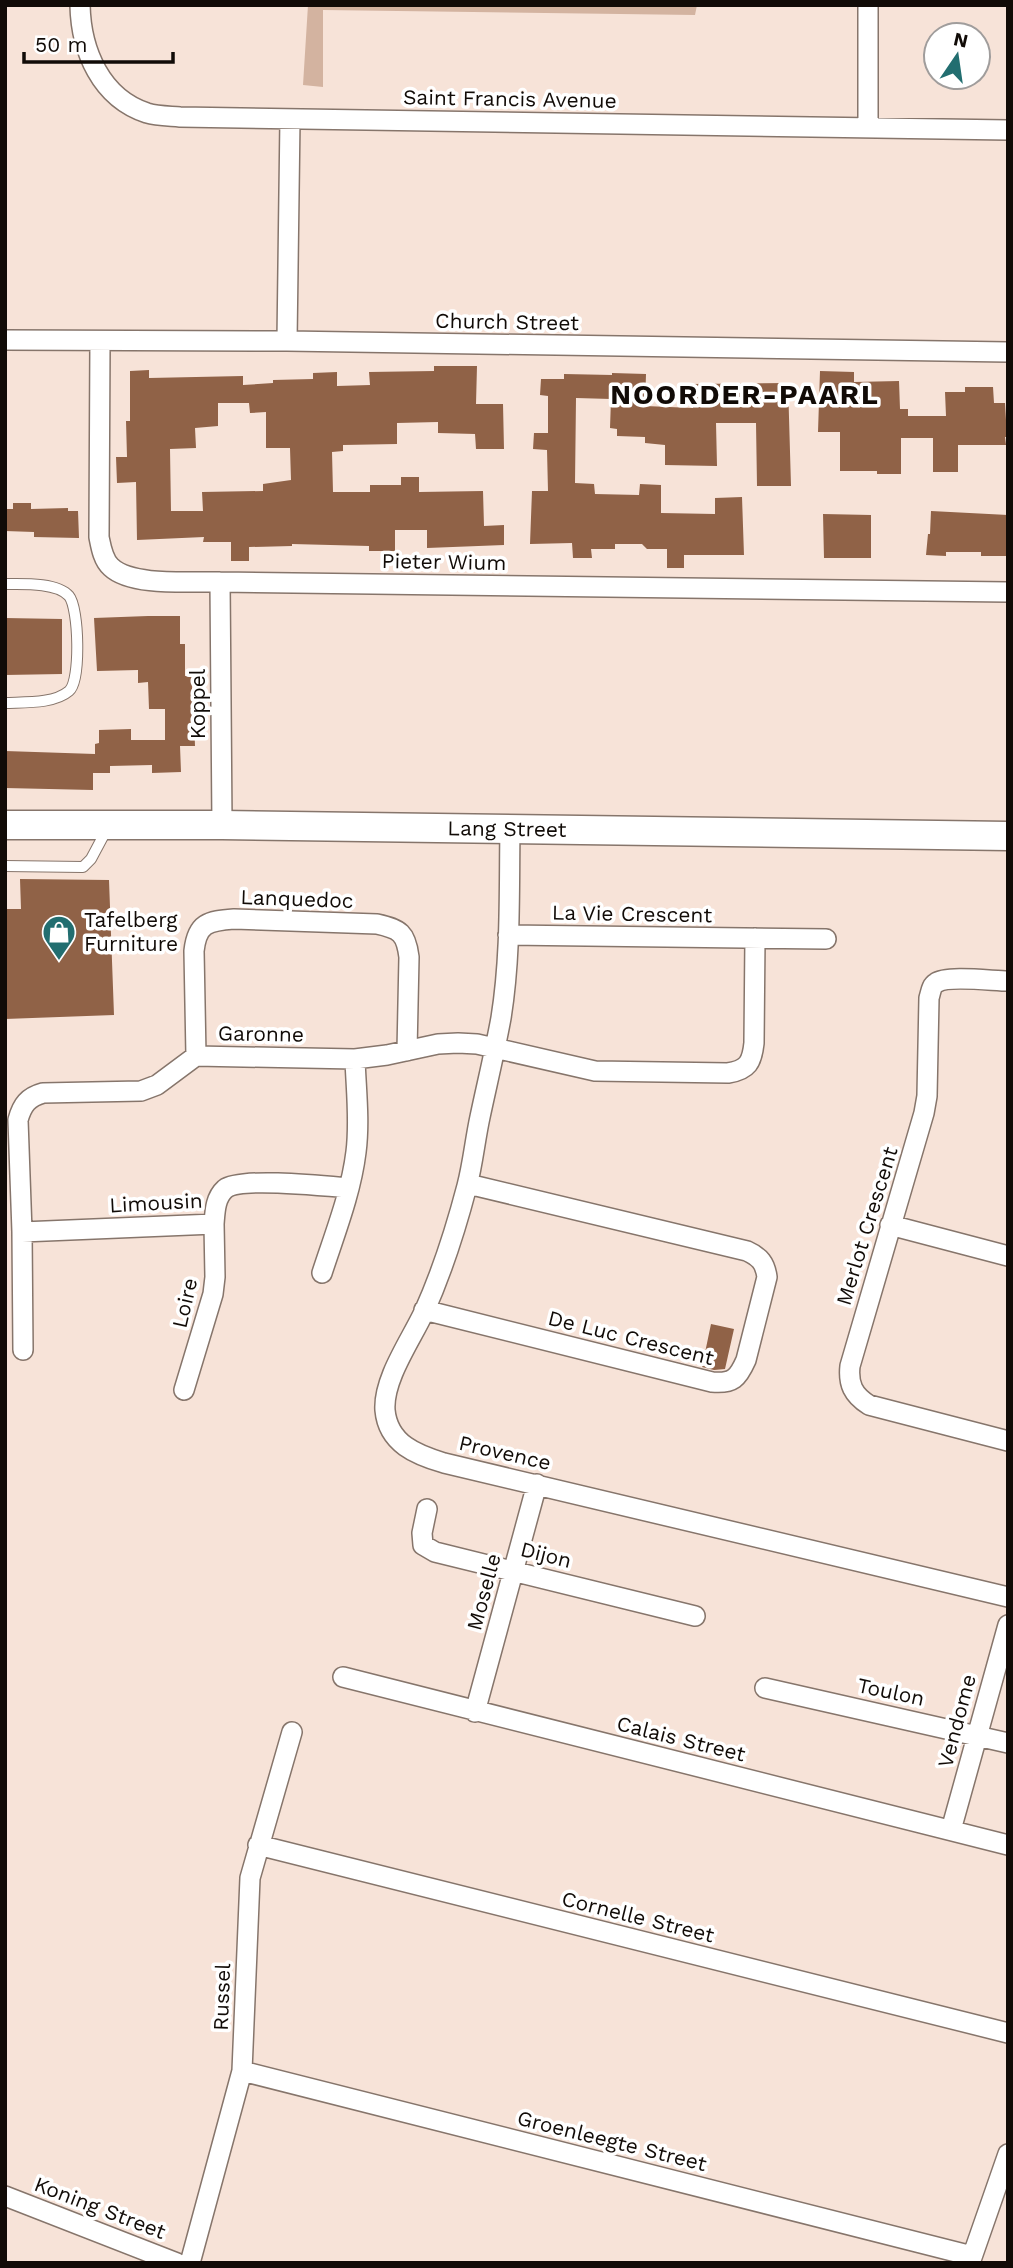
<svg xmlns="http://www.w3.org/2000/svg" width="1013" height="2268" font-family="'Work Sans',sans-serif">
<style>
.green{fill:#d3b3a0}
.building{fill:#906247;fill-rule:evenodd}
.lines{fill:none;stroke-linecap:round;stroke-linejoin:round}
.lane-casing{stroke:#86756b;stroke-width:12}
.street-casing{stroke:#86756b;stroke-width:22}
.secondary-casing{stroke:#86756b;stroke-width:31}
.lane{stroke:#fff;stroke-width:10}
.street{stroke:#fff;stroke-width:19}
.secondary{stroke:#fff;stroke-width:28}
.labels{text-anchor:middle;stroke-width:7;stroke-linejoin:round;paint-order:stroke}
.street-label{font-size:21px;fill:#110b07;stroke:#fff}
.poi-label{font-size:21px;fill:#110b07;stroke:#fff;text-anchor:start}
.district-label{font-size:28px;font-weight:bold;letter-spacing:2px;fill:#110b07;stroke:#fff}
</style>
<rect width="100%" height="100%" fill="#f7e3d8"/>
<path class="green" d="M308,5H697L695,15L323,10V87L303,85Z"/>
<path class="building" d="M434,366H477L476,404H503L504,449H476L475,434L438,433V422L397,423V444L343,445V451L332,452L333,492H370V485H401V477H419V492L483,491L484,526L504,525V545L427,548V530H395V551H369V546L292,544V546L249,547V561H231V542H203L204,537L137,540L136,482L117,483L116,457H127L126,421H130V371L149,370V378L243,376V385L273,383V380L313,379V373L337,372V386L370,385L369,372L434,371ZM218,403H249L250,413L266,412V448H290L291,480L263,484V491L202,492L203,511H171L170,449L196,448L195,428L218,426Z
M820,371L854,372V382L899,381L900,409H908V416H946L945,392H965V387H993L994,403H1005L1007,437H1005L1006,445H958V472H933V438H901V474H877V471H840V432H818Z
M612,373L646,374L645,406L693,408V384L788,383L791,486H757L756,423H716L717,466L665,465V445L645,443V437L617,436V429L610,428L611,399L576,398L575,483L594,484L595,494L639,495L640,484L661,485V513L715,514V498L742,497L744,555H684V568H667V549H647L642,544H615V549H591L592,558H573L572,543L530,544L532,491H548L547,450L533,449L534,433H548V396L540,395L541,379H564V374L612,375Z
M13,503H31V509L68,508V511H78L79,538L34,537V532L5,531V509H13Z
M931,511L1008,515V556H981V552H946V556L926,555L928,534H930Z
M823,514L871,515V558H824Z
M148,616H180V644H185V676H192V700H202L203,718L194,719L195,746H180L181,772L152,773V765L110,766V773H93V790L5,788V751L95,754V744L99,743V730L131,729V740H165V709H149L148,682L138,683V670L97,671L94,618Z
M5,618L62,619V674L5,675Z
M20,879L109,880L114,1015L5,1019V909H21Z
M711,1324L734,1329L725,1369L714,1370L702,1367Z"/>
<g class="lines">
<defs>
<path id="lane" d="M5,584C21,584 57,582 69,596C79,608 81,681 69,691C54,704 24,702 5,703
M5,866L83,867L91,859L107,829"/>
<path id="street" d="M80,5C81,51 101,98 147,113C157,116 169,116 180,117L1008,130
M868,128V5
M5,340L287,341L1008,352
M100,341L99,537C101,547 103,560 111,567C132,587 192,581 220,582L1008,592
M287,341L290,119
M220,582L222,825
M510,829C509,892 511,956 501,1018C495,1051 487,1084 480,1117C475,1140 473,1163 467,1186C456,1228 442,1272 424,1312C411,1340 383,1379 385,1410C388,1444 417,1455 444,1463L1008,1597
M508,935L826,939
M1008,981C993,981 947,975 936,983C931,986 931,992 929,998L927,1096L924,1113L850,1366C848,1384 853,1395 869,1405L1008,1441
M196,1056L194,951C197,923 208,921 234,919L377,924C400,929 406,933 409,957L407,1051
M890,1225L1008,1256
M22,1232L214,1224C215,1212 215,1198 225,1189C240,1177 326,1186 349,1188
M322,1273C335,1233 351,1193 356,1152C360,1121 356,1089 355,1059
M424,1310L712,1382C733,1384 738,1378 746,1360L767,1277C765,1263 760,1257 747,1251L468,1184
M23,1350L22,1232L18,1120C22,1105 28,1097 43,1093L141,1091L157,1085L196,1056L355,1059L387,1055L438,1044L458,1043L477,1044L595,1071L728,1073C748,1070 752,1062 754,1043L755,938
M184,1390L213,1294L215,1277L214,1224
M427,1509L422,1533L423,1545L435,1552L695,1616
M343,1677L1008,1845
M765,1688L1008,1743
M475,1712L537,1484
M951,1830L1008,1625
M258,1845L1008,2033
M242,2071L972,2256
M5,2196L177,2263
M190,2263L242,2071L250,1878L292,1732
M970,2263L1008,2154"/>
<g id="secondary">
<path id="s1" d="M5,825H222L1008,836"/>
</g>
</defs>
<use href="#lane" class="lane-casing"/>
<use href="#street" class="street-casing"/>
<use href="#secondary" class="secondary-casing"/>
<use href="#lane" class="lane"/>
<use href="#street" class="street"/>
<use href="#secondary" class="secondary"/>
</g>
<defs>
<symbol id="shop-pin" viewBox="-11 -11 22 30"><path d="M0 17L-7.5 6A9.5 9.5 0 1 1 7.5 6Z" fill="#226e70" stroke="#fff"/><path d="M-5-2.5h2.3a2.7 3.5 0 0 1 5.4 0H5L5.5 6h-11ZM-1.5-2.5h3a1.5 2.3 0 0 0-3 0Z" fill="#fff"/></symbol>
</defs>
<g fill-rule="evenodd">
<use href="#shop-pin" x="40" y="913" width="38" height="52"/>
</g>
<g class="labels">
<g class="street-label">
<text transform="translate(510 99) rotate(1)" y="7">Saint Francis Avenue</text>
<text transform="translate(507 322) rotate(1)" y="7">Church Street</text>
<text transform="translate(444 562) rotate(1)" y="7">Pieter Wium</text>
<text transform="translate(198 704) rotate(-90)" y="7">Koppel</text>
<text dy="7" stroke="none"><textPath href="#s1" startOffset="502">Lang Street</textPath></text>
<text transform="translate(297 899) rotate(2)" y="7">Lanquedoc</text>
<text transform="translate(632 914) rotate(1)" y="7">La Vie Crescent</text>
<text transform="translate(261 1034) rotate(1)" y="7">Garonne</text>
<text transform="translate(156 1203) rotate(-3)" y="7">Limousin</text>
<text transform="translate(867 1226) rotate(-73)" y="7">Merlot Crescent</text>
<text transform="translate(185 1303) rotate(-77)" y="7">Loire</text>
<text transform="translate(631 1338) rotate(14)" y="7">De Luc Crescent</text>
<text transform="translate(505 1453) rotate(13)" y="7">Provence</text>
<text transform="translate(546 1555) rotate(14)" y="7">Dijon</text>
<text transform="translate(484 1592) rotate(-75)" y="7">Moselle</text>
<text transform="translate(891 1692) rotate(12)" y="7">Toulon</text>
<text transform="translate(957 1721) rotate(-75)" y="7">Vendome</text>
<text transform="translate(681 1739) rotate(14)" y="7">Calais Street</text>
<text transform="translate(638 1917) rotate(14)" y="7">Cornelle Street</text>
<text transform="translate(222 1997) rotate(-88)" y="7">Russel</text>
<text transform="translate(612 2141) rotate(14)" y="7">Groenleegte Street</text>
<text transform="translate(100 2208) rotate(21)" y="7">Koning Street</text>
</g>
<g class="poi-label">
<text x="84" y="927">Tafelberg<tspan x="84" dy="24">Furniture</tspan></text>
</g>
<g class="district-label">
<text x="745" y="404">NOORDER-PAARL</text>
</g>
</g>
<rect width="1013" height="2268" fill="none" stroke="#110b07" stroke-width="14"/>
<g transform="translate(957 56) rotate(13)"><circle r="33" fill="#ffffff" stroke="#a09d9c" stroke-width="2"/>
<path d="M0-5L12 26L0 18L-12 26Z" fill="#226e70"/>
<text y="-10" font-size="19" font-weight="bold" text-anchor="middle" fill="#110b07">N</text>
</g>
<path d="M24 52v10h149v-10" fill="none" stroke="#110b07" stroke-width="3.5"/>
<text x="35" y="52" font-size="21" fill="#110b07" stroke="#ffffff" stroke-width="5" paint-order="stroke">50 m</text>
</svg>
